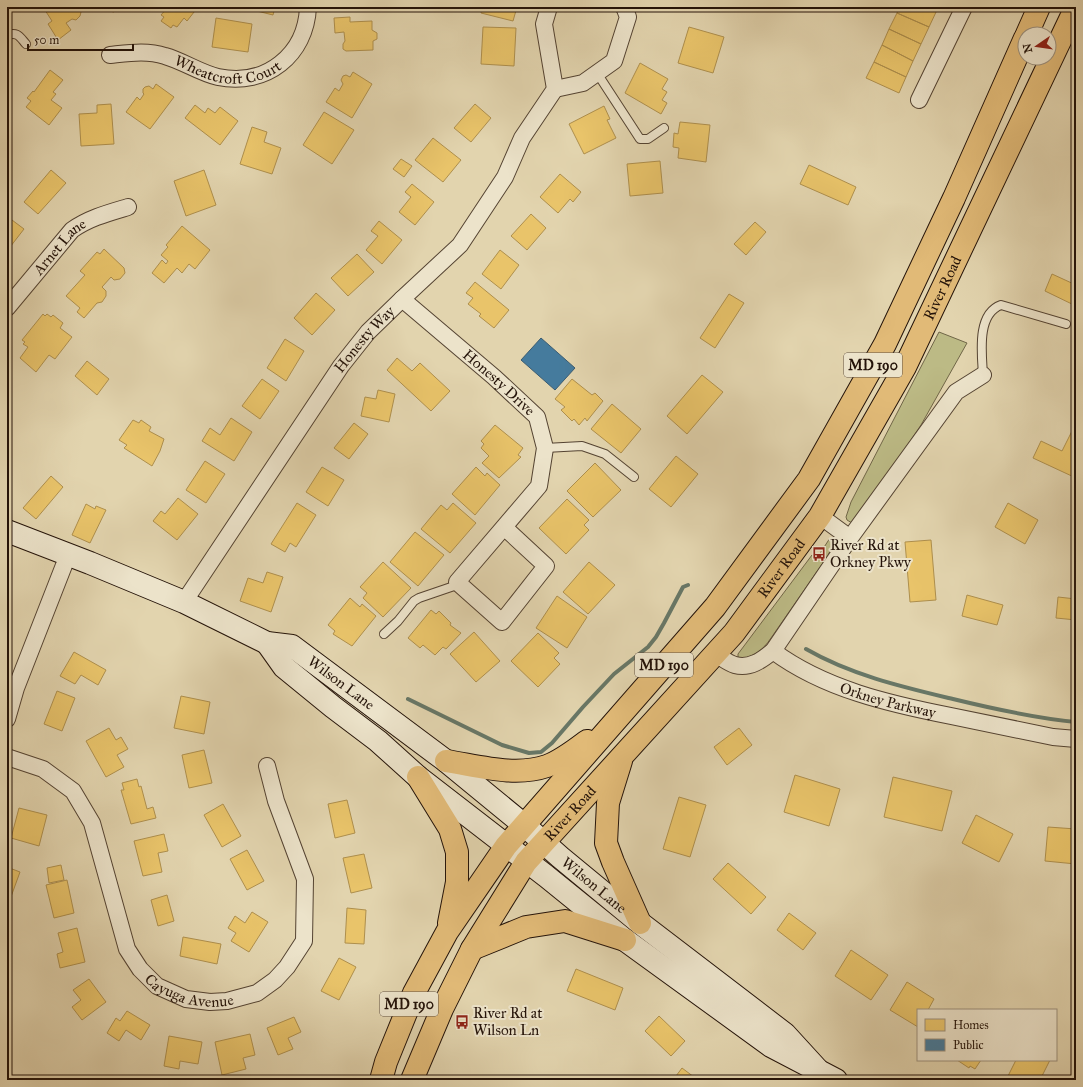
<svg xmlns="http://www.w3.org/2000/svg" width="1083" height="1087" font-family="'IM FELL Great Primer',serif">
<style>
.green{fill:#bcba85;stroke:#706647}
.homes{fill:#e9c46a;stroke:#ae8f4d}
.public{fill:#457b9d;stroke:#3b5c71}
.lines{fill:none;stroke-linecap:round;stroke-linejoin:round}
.stream{stroke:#687766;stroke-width:4}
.lane-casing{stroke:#544332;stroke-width:10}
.street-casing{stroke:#544332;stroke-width:18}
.secondary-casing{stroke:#241309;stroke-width:24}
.primary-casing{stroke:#241309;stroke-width:24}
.lane{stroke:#ece3ca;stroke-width:8}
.street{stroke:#ece3ca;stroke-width:16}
.secondary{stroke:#ece3ca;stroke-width:22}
.primary{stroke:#e1ba77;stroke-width:22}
.labels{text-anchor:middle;stroke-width:4;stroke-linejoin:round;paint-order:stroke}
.shield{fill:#ece3ca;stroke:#605143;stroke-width:1}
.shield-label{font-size:14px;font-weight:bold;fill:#241309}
.street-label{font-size:15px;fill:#241309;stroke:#ece3ca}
.poi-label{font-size:15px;fill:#241309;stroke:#ece3ca;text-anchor:start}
</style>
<rect width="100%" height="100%" fill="#e2d4ae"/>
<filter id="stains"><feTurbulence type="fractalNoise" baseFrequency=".005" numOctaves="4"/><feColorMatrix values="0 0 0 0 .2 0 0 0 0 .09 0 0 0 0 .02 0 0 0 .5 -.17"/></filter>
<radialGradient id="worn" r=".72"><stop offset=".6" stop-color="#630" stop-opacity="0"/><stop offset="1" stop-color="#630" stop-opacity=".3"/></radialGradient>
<path class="green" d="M939,332L967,343L921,425L895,464L852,523L847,520L846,517L851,502Z
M830,538L835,542L827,557L771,638C763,650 754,657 740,659L738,657V654L812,555L817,558Z"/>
<path class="homes" d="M43,7H77L81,12L80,16L76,20L72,19L66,23L71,30L58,40L48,24L52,21Z
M90,7H115L114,12Z
M168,7H198L187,21L184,18L177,27L173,25L171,28L161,21L164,17L161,15Z
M241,7H275L273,15Z
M482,7H517L513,21L481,13Z
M899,7H930L937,10L929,27L897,13Z
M897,13L929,27L921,44L889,29Z
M350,17V22L372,21V30L377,33V39L373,41V50L346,51L343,49V44L345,41L344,32L335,33L334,18Z
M216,18L252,24L248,52L212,47Z
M483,27L516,28L514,66L481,64Z
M689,27L724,37L713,73L678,63Z
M889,29L921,44L913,61L882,45Z
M882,45L913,61L906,77L874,62Z
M874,62L906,77L899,93L866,78Z
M640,63L668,79L662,89L667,92L662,100L667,103L661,114L625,93Z
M50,70L63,80L53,92L56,94L51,100L62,108L49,125L26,107L31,101L27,98L33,91L34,92Z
M353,72L372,84L352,118L326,102L335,88L339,91L343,84L341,80L343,76L346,75L350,77Z
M156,84L174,97L150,129L126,112L137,97L140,100L144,94L143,93V89L145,87L149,86L153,89Z
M111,104L114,144L81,146L79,114L97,113V105Z
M475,104L491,118L471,142L454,128Z
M195,105L205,113L208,108L215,113L220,107L238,121L220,145L185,118Z
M604,106L610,119L607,120L616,138L584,154L569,124Z
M324,112L354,130L332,164L303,145Z
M680,122L710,125L706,162L678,158L679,148L673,147L674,133L678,134Z
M252,127L267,132L264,142L281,148L272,174L240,164Z
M433,138L461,160L443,182L415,160Z
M401,159L412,166L404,177L393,169Z
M660,161L663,193L630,196L627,164Z
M809,165L856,187L848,205L800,184Z
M51,170L66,183L38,214L24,202Z
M204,170L216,205L186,216L174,181Z
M560,174L581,192L573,202L570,199L558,213L540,197Z
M412,184L434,202L415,225L399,212L411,197L405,192Z
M531,214L546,228L527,250L511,236Z
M8,217L24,229L7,251V218Z
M379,221L402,240L382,264L366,250L378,236L371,231Z
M755,222L766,232L746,255L734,244Z
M182,226L210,250L195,269L189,264L182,273L177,268L164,283L152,273L162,260L166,264L168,261L161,255L168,247L166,245Z
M104,249L124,268L125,273L120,279L114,280L111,277L102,287L106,291V296L102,302L97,303L84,318L77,312L80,308L66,296L85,275L80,271L97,252L100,254Z
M500,250L519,265L501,289L482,274Z
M357,254L374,272L348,296L331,278Z
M1052,274L1076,285V306L1045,291Z
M475,282L509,310L494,328L479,316L481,314L468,304L473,298L466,293Z
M316,293L335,310L312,335L294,318Z
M729,294L744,303L715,348L700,338Z
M43,314L45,316L47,314L51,317L53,315L63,323L60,328L72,337L55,359L49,355L36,372L20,358L28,347L23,344L25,342L22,340Z
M285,339L304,351L286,381L267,368Z
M397,358L412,371L420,363L450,391L431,411L387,370Z
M87,361L109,379L97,395L75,376Z
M702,375L723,392L687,434L667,416Z
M262,379L279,391L260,419L242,406Z
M572,379L592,395L595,393L603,401L587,421L585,418L579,425L574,419L572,421L561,410L565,407L555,399Z
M378,390L395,394L389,422L361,416L365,397L376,399Z
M612,404L641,429L621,453L591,429Z
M231,418L252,432L234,461L202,441L210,428L220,435Z
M133,420L139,423L141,420L151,427L149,431L164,439L160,451L152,466L124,448L127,445L119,440Z
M354,423L368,434L349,459L334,448Z
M495,425L523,448L518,455L521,457L499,478L482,463L489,456L481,448L484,444L481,441Z
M1075,425L1076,426V478L1033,458L1041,441L1062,451Z
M676,456L698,474L671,507L649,489Z
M205,461L225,474L206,503L186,490Z
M595,463L621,490L593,517L567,491Z
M322,467L344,480L328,506L306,492Z
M476,467L485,476L487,473L500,485L475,515L452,494Z
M51,476L63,487L36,519L23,508Z
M178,498L198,514L177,540L153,521L161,511L165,514Z
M567,499L589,520L584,525L589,530L566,554L539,528Z
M297,503L316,515L296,547L290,543L285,552L271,544Z
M453,503L476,523L450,553L421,529L441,505L447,510Z
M1008,503L1038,520L1025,544L995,527Z
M86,504L95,509L96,506L106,510L90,543L72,535Z
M415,532L444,555L418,586L390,562Z
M931,540L936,600L910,602L905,542Z
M383,562L411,588L383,617L363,598L367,593L360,587Z
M589,562L615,585L588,614L563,592Z
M267,572L283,577L271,612L240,601L248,578L263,583Z
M967,595L1003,605L997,625L962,616Z
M557,596L587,617L567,648L536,628Z
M1058,597L1076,599V620L1056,618Z
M350,598L360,607L362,604L376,616L352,646L333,634L335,631L328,625Z
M431,610L436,614L439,611L451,623L450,625L461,633L446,649L443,647L435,655L423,645L420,648L408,638Z
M474,632L500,661L476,682L450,654Z
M538,633L559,653L554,658L560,664L538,687L511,661Z
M74,652L106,670L98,685L81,675L75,684L60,676Z
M57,691L75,698L62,731L44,724Z
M181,696L210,702L204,734L174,728Z
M109,728L116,740L121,737L128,749L117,755L124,767L106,777L86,741Z
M739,728L752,745L727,765L714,747Z
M204,750L212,783L189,788L182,755Z
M795,775L840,789L829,826L784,812Z
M893,777L952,791L942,831L884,817Z
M137,779L139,787L141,786L147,809L153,807L156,818L131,824L121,790H124L122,783Z
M679,797L706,805L690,857L663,849Z
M347,800L355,833L335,838L328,804Z
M223,804L241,836L222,847L204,815Z
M19,808L47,815L39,846L11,838Z
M976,815L1013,834L999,862L962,843Z
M1048,827L1076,829V864L1045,861Z
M164,834L168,851L158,853L162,872L143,876L134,841Z
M247,850L264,881L247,890L230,859Z
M364,854L372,888L351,893L343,858Z
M728,863L766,897L751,914L713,879Z
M61,865L64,880L49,883L47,868Z
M7,867L20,872L8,905L7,904Z
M67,880L74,913L54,918L46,885Z
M167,895L174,921L158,926L151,900Z
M347,908L366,910L364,944L345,943Z
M252,912L268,922L249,952L231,941L236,933L228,928L235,916L245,923Z
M789,913L816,933L803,950L777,930Z
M77,928L85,962L60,968L57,954L63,952L58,933Z
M183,937L221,944L217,964L180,956Z
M851,950L888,975L871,1000L835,976Z
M339,958L356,967L339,1000L321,991Z
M576,969L623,988L615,1010L567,991Z
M89,979L106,1002L82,1020L72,1007L81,1000L73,990Z
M907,982L934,999L928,1010H918V1027L890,1010Z
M127,1011L150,1025L141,1040L126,1030L119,1041L107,1033L116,1018L120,1021Z
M659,1016L685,1041L671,1056L645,1031Z
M294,1017L301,1032L288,1038L293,1049L278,1055L267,1028Z
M250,1034L255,1055L243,1058L246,1069L222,1075L215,1042Z
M169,1036L202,1042L198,1064L180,1061L179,1069L164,1066Z
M957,1060H981L975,1069L970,1066L969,1068Z
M1016,1060H1050L1040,1080H1006Z
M682,1068L698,1080H673Z"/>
<path class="public" d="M541,338L575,368L555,390L521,360Z"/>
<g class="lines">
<path class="stream" d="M806,649C851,675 903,687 953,699C994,709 1034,718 1076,722
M408,699L502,745L529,753L541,752L552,743L583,707L614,674L648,647L656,637L664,623L683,587L688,585"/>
<defs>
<path id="lane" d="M7,35C18,32 19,36 26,44
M597,73L640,139H648L664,128
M983,375C982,355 976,314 1001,305L1066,324
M545,448L582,446L605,454L634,477
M384,634L398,621L414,601L419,598L460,584"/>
<g id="street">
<path id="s1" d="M110,55C129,53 147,50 165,56C183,61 200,73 218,77C266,87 306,55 308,7"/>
<path d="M555,89L583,83L614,61L628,17L624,7"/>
<path d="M919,100L964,7"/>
<path id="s2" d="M402,299L494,377L537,417L545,448L539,486L457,582L502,622L546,566L504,527"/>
<path id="s3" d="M7,308L72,230C89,218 108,213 128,207"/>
<path d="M820,516L850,538"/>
<path id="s4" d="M184,602L341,366L368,332L402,299L460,245L505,177L522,138L555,89L544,24L549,7"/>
<path id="s5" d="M773,651C824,689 890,704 951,716C985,723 1019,730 1053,737L1076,739"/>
<path d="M715,654C721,657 728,663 735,665C750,669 762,660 773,651L850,538L956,392L983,375"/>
<path d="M7,719L16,688L68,555"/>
<path id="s6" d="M7,757L43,769L73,791L92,823L127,949L140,969L157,986L186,999L210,1002L227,1001L257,993L275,980L287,967L304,941L305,879L276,801L267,766"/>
</g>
<g id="secondary">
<path id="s7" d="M7,531L90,563L184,602L267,643L292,646L446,761L524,825L560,857L640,923L785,1034L817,1069"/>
<path d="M267,643L284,667L333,707L378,741L418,777L546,876L625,940L771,1046L836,1080"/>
</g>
<g id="primary">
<path d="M1027,34L1039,7"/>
<path d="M446,761C479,766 515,777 547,766C561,761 575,750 587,741"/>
<path d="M621,761L608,803L606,843L613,862L640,923"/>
<path d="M418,777L450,829L457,852V882L449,923"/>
<path d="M472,949L526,927L565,921L625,940"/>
<path d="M381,1080L386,1062L414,993L447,932L506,846L715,607L809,479L885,344L954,198L1025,38"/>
<path id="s8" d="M412,1080L442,1009L472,949L526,862L734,633L820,516L905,367L1076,7"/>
</g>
</defs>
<use href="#lane" class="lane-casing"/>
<use href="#street" class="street-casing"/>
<use href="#secondary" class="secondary-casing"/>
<use href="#primary" class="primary-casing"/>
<use href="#lane" class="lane"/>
<use href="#street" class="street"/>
<use href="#secondary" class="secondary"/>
<use href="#primary" class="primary"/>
</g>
<defs>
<symbol id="bus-bare" viewBox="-9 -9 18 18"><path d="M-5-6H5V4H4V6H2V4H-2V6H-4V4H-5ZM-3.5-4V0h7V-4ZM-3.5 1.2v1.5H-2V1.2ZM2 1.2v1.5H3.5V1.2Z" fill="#8f2418" stroke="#ece3ca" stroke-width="2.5" paint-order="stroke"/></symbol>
</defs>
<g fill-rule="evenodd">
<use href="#bus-bare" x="809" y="544" width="20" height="20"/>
<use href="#bus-bare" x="452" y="1012" width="20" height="20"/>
</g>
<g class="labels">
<g class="shield">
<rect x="844" y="353" width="58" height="24" rx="3"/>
<rect x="635" y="653" width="58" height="24" rx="3"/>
<rect x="380" y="992" width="58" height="24" rx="3"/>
</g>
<g class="shield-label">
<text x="873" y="370">MD 190</text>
<text x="664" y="670">MD 190</text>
<text x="409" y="1009">MD 190</text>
</g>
<g class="street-label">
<text dy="5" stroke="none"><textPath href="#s1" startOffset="122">Wheatcroft Court</textPath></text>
<text dy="5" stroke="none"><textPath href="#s3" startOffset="81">Arnet Lane</textPath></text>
<text dy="5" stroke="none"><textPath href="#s8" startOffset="960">River Road</textPath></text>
<text dy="5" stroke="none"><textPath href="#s4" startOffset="319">Honesty Way</textPath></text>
<text dy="5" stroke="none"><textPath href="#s2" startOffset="128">Honesty Drive</textPath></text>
<text dy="5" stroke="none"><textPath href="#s8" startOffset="636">River Road</textPath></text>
<text dy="5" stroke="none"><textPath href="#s7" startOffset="370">Wilson Lane</textPath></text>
<text dy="5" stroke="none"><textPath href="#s5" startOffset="126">Orkney Parkway</textPath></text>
<text dy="5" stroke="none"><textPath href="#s8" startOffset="312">River Road</textPath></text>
<text dy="5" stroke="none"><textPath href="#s7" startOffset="694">Wilson Lane</textPath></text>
<text dy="5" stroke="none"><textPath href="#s6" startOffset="324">Cayuga Avenue</textPath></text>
</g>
<g class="poi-label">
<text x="830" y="550">River Rd at<tspan x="830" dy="17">Orkney Pkwy</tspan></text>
<text x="473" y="1018">River Rd at<tspan x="473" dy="17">Wilson Ln</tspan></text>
</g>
</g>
<rect width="1083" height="1087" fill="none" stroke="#e2d4ae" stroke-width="24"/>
<rect x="8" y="8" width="1067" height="1071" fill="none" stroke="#241309" stroke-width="2"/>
<rect x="12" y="12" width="1059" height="1063" fill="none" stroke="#241309"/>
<rect x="917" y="1009" width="140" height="52" fill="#ece3ca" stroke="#9c907d"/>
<rect x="925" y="1019" width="20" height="12" fill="#e9c46a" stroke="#9c907d"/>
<text x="953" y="1029" font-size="12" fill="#241309">Homes</text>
<rect x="925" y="1039" width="20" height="12" fill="#457b9d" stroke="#9c907d"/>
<text x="953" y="1049" font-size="12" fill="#241309">Public</text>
<g transform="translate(1037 46) rotate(257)"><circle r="19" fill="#ece3ca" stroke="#9c907d"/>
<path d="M0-3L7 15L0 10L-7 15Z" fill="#8f2418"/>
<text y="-6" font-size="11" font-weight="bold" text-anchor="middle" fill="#241309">N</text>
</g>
<path d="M28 44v6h105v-6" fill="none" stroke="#241309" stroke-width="2"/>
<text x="34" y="44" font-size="12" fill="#241309" stroke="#ece3ca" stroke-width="3" paint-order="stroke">50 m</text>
<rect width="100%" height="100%" filter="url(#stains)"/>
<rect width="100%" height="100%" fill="url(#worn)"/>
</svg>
